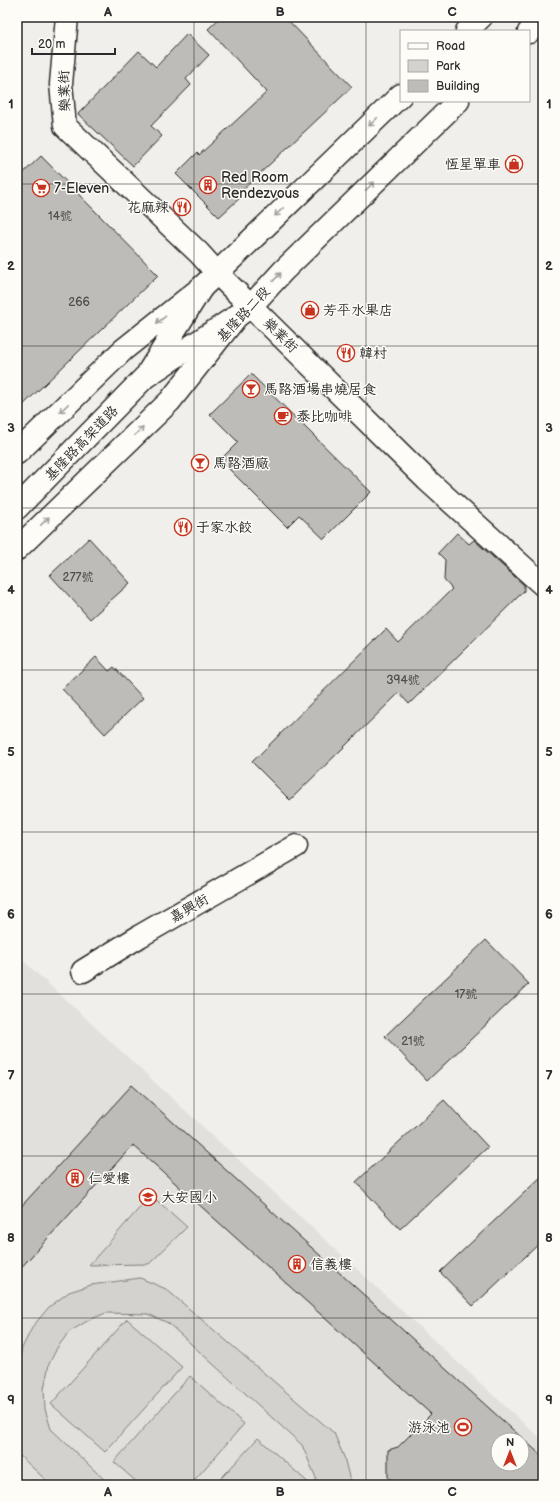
<svg xmlns="http://www.w3.org/2000/svg" width="560" height="1502" font-family="'Balsamiq Sans','LXGW WenKai TC',sans-serif">
<style>
.built{fill:#e1e0dc;fill-rule:evenodd}
.green{fill:#d3d2cf;stroke:#7f7e7d}
.building{fill:#bdbcb8;stroke:#2b2b2b;fill-rule:evenodd}
.lines{fill:none;stroke-linecap:round;stroke-linejoin:round}
.minor-casing{stroke:#2b2b2b;stroke-width:25}
.major-casing{stroke:#2b2b2b;stroke-width:25}
.highway-casing{stroke:#2b2b2b;stroke-width:25}
.minor{stroke:#fdfcf7;stroke-width:22}
.major{stroke:#fdfcf7;stroke-width:22}
.highway{stroke:#fdfcf7;stroke-width:22}
.oneway{stroke:#9e9e9b}
.grid{fill:none;stroke:#2b2b2b;stroke-width:1;stroke-opacity:0.55}
.labels{text-anchor:middle;stroke-width:3;stroke-linejoin:round;paint-order:stroke}
.number-label{font-size:12px;fill:#504f4e}
.street-label{font-size:14px;fill:#2b2b2b;stroke:#fdfcf7}
.poi-label{font-size:14px;fill:#2b2b2b;stroke:#fdfcf7;text-anchor:start}
.neatline{fill:none;stroke:#2b2b2b;stroke-width:1.5}
.grid-label{font-size:13px;text-anchor:middle;font-weight:bold;fill:#2b2b2b}
</style>
<rect width="100%" height="100%" fill="#f0efeb"/>
<filter id="ink" filterUnits="userSpaceOnUse"><feTurbulence type="fractalNoise" baseFrequency=".025" numOctaves="2"/><feDisplacementMap in="SourceGraphic" scale="8" xChannelSelector="R" yChannelSelector="G"/><feConvolveMatrix kernelMatrix="1 2 1 2 8 2 1 2 1" color-interpolation-filters="sRGB"/></filter>
<g filter="url(#ink)">
<path class="built" d="M17,955L543,1441V1485H17ZM498,1440H522V1464H498Z"/>
<path class="green" d="M151,1195L187,1227L149,1264L89,1265Z
M140,1278L166,1289L334,1433L344,1457L351,1485H316V1478L302,1445L168,1323L148,1314L106,1313L89,1320L69,1332L57,1348L49,1364L44,1389L45,1409L51,1429L110,1485H51L17,1453V1371L22,1348L33,1326L49,1307L69,1292L91,1285Z
M127,1319L182,1367L105,1452L51,1404Z
M190,1376L244,1424L190,1485H140L114,1462Z
M258,1438L311,1485H215Z"/>
<path class="building" d="M221,17H285L352,87L238,194L241,197L219,217L176,174L197,153L199,155L267,92L208,29Z
M187,34L209,55L186,79L191,85L151,126L162,136L133,166L78,114L139,51L156,67Z
M41,156L158,275L17,411V179Z
M251,374L371,492L324,539L299,515L287,527L220,460L238,442L210,414Z
M457,533L469,544L474,540L524,585V591L409,704L399,693L290,800L252,762L386,629L398,642L452,589L444,580L445,560L438,553Z
M89,538L130,583L90,619L50,575Z
M96,657L109,671L114,667L143,698L105,734L62,689Z
M486,940L529,984L427,1081L385,1036Z
M132,1085L543,1457V1485H396L388,1477V1450L398,1447L431,1414L133,1145L17,1272V1211ZM498,1440H522V1464H498Z
M444,1100L488,1147L400,1229L356,1182Z
M543,1175V1240L473,1306L440,1272Z"/>
<g class="lines">
<defs>
<path id="minor" d="M67,17L61,84L65,126L199,253L217,273L427,480L543,585
M83,971L140,936L296,846"/>
<path id="major" d="M467,31L481,17
M529,32L543,18
M17,453L123,350L202,287L217,273L401,95
M17,549L170,401L237,316L251,306L283,271L458,101"/>
<path id="highway" d="M149,371L202,287
M17,508L145,377L237,316"/>
</defs>
<use href="#minor" class="minor-casing"/>
<use href="#major" class="major-casing"/>
<use href="#highway" class="highway-casing"/>
<use href="#minor" class="minor"/>
<use href="#major" class="major"/>
<use href="#highway" class="highway"/>
</g>
<defs><path id="oneway-shaft" d="M-6 0H5M1.5-3L5.5 0L1.5 3" fill="none" stroke-width="1.6" stroke-linecap="round" stroke-linejoin="round"/></defs>
<g class="oneway">
<use href="#oneway-shaft" transform="translate(373 122) rotate(136)"/>
<use href="#oneway-shaft" transform="translate(370 186) rotate(-44)"/>
<use href="#oneway-shaft" transform="translate(279 212) rotate(136)"/>
<use href="#oneway-shaft" transform="translate(277 277) rotate(-47)"/>
<use href="#oneway-shaft" transform="translate(161 320) rotate(141)"/>
<use href="#oneway-shaft" transform="translate(64 408) rotate(136)"/>
<use href="#oneway-shaft" transform="translate(139 431) rotate(-44)"/>
<use href="#oneway-shaft" transform="translate(45 521) rotate(-44)"/>
</g>
</g>
<path class="grid" d="M194,17V1485M366,17V1485M17,184H543M17,346H543M17,508H543M17,670H543M17,832H543M17,994H543M17,1156H543M17,1318H543"/>
<defs>
<symbol id="shop-ring" viewBox="-11 -11 22 22"><circle r="9.5" fill="#fdfcf7" stroke="#c8321e" stroke-width="1.5"/><path d="M-5-2.5h2.3a2.7 3.5 0 0 1 5.4 0H5L5.5 6h-11ZM-1.5-2.5h3a1.5 2.3 0 0 0-3 0Z" fill="#c8321e"/></symbol>
<symbol id="building-ring" viewBox="-11 -11 22 22"><circle r="9.5" fill="#fdfcf7" stroke="#c8321e" stroke-width="1.5"/><path d="M-4-6H4V6H1V3H-1V6H-4ZM-2.5-4.3h1.7v1.8h-1.7ZM.8-4.3h1.7v1.8H.8ZM-2.5-1h1.7V.8h-1.7ZM.8-1h1.7V.8H.8Z" fill="#c8321e"/></symbol>
<symbol id="supermarket-ring" viewBox="-11 -11 22 22"><circle r="9.5" fill="#fdfcf7" stroke="#c8321e" stroke-width="1.5"/><path d="M-6-5.5h2.5l.6 2H6L4.5 2H-2.5L-4.4-4H-6ZM-1.5 3.2a1.3 1.3 0 1 0 .1 0ZM3 3.2a1.3 1.3 0 1 0 .1 0Z" fill="#c8321e"/></symbol>
<symbol id="restaurant-ring" viewBox="-11 -11 22 22"><circle r="9.5" fill="#fdfcf7" stroke="#c8321e" stroke-width="1.5"/><path d="M-5-6h1v4h1v-4h1v4h1v-4h1v5L-1.5 .5V6h-2V.5L-5-1ZM5-6V6H3V1.5H1.5Q1.5-4 5-6Z" fill="#c8321e"/></symbol>
<symbol id="bar-ring" viewBox="-11 -11 22 22"><circle r="9.5" fill="#fdfcf7" stroke="#c8321e" stroke-width="1.5"/><path d="M-6-5H6L.8 .8V4.5H3.5V6h-7V4.5H-.8V.8Z" fill="#c8321e"/></symbol>
<symbol id="cafe-ring" viewBox="-11 -11 22 22"><circle r="9.5" fill="#fdfcf7" stroke="#c8321e" stroke-width="1.5"/><path d="M-5.5-4.5H6V0H3Q3 3.5 0 3.5H-2.5Q-5.5 3.5-5.5 0ZM3-3.2v2h1.7v-2ZM-6 4.5H4V6H-6Z" fill="#c8321e"/></symbol>
<symbol id="school-ring" viewBox="-11 -11 22 22"><circle r="9.5" fill="#fdfcf7" stroke="#c8321e" stroke-width="1.5"/><path d="M0-5L7-2L0 1L-7-2ZM-4 1L0 2.5L4 1V4Q0 6-4 4Z" fill="#c8321e"/></symbol>
<symbol id="stadium-ring" viewBox="-11 -11 22 22"><circle r="9.5" fill="#fdfcf7" stroke="#c8321e" stroke-width="1.5"/><path d="M0-5a6.5 5 0 1 0 0 10a6.5 5 0 1 0 0-10ZM-3.5-1.8h7v3.6h-7Z" fill="#c8321e"/></symbol>
</defs>
<g fill-rule="evenodd">
<use href="#shop-ring" x="504" y="154" width="20" height="20"/>
<use href="#building-ring" x="198" y="175" width="20" height="20"/>
<use href="#supermarket-ring" x="31" y="178" width="20" height="20"/>
<use href="#restaurant-ring" x="172" y="197" width="20" height="20"/>
<use href="#shop-ring" x="300" y="300" width="20" height="20"/>
<use href="#restaurant-ring" x="336" y="343" width="20" height="20"/>
<use href="#bar-ring" x="241" y="379" width="20" height="20"/>
<use href="#cafe-ring" x="273" y="406" width="20" height="20"/>
<use href="#bar-ring" x="190" y="453" width="20" height="20"/>
<use href="#restaurant-ring" x="173" y="517" width="20" height="20"/>
<use href="#building-ring" x="65" y="1168" width="20" height="20"/>
<use href="#school-ring" x="138" y="1187" width="20" height="20"/>
<use href="#building-ring" x="287" y="1254" width="20" height="20"/>
<use href="#stadium-ring" x="453" y="1417" width="20" height="20"/>
</g>
<g class="labels">
<g class="number-label">
<text x="60" y="220">14號</text>
<text x="79" y="306">266</text>
<text x="78" y="581">277號</text>
<text x="403" y="684">394號</text>
<text x="466" y="998">17號</text>
<text x="413" y="1045">21號</text>
</g>
<g class="street-label">
<text transform="translate(64 91) rotate(-92)" y="5">樂業街</text>
<text transform="translate(243 314) rotate(-47)" y="5">基隆路二段</text>
<text transform="translate(281 335) rotate(45)" y="5">樂業街</text>
<text transform="translate(81 443) rotate(-46)" y="5">基隆路高架道路</text>
<text transform="translate(189 908) rotate(-30)" y="5">嘉興街</text>
</g>
<g class="poi-label">
<text x="501" y="169" text-anchor="end">恆星單車</text>
<text x="221" y="182">Red Room<tspan x="221" dy="16">Rendezvous</tspan></text>
<text x="54" y="193">7-Eleven</text>
<text x="169" y="212" text-anchor="end">花麻辣</text>
<text x="323" y="315">芳平水果店</text>
<text x="359" y="358">韓村</text>
<text x="264" y="394">馬路酒場串燒居食</text>
<text x="296" y="421">泰比咖啡</text>
<text x="213" y="468">馬路酒廠</text>
<text x="196" y="532">于家水餃</text>
<text x="88" y="1183">仁愛樓</text>
<text x="161" y="1202">大安國小</text>
<text x="310" y="1269">信義樓</text>
<text x="450" y="1432" text-anchor="end">游泳池</text>
</g>
</g>
<rect width="560" height="1502" fill="none" stroke="#fdfcf7" stroke-width="44"/>
<rect x="400" y="30" width="130" height="72" fill="#fdfcf7" stroke="#a9a8a5"/>
<rect x="408" y="43" width="20" height="6" fill="#fdfcf7" stroke="#a9a8a5"/>
<text x="436" y="50" font-size="12" fill="#2b2b2b">Road</text>
<rect x="408" y="60" width="20" height="12" fill="#d3d2cf" stroke="#a9a8a5"/>
<text x="436" y="70" font-size="12" fill="#2b2b2b">Park</text>
<rect x="408" y="80" width="20" height="12" fill="#bdbcb8" stroke="#a9a8a5"/>
<text x="436" y="90" font-size="12" fill="#2b2b2b">Building</text>
<g transform="translate(510 1452)"><circle r="19" fill="#fdfcf7" stroke="#a9a8a5"/>
<path d="M0-3L7 15L0 10L-7 15Z" fill="#c8321e"/>
<text y="-6" font-size="11" font-weight="bold" text-anchor="middle" fill="#2b2b2b">N</text>
</g>
<path d="M32 48v6h83v-6" fill="none" stroke="#2b2b2b" stroke-width="2"/>
<text x="38" y="48" font-size="12" fill="#2b2b2b" stroke="#fdfcf7" stroke-width="3" paint-order="stroke">20 m</text>
<rect x="22" y="22" width="516" height="1458" class="neatline"/>
<g class="grid-label">
<text x="108" y="16">A</text>
<text x="280" y="16">B</text>
<text x="452" y="16">C</text>
<text x="11" y="108">1</text>
<text x="549" y="108">1</text>
<text x="11" y="270">2</text>
<text x="549" y="270">2</text>
<text x="11" y="432">3</text>
<text x="549" y="432">3</text>
<text x="11" y="594">4</text>
<text x="549" y="594">4</text>
<text x="11" y="756">5</text>
<text x="549" y="756">5</text>
<text x="11" y="918">6</text>
<text x="549" y="918">6</text>
<text x="11" y="1080">7</text>
<text x="549" y="1080">7</text>
<text x="11" y="1242">8</text>
<text x="549" y="1242">8</text>
<text x="11" y="1404">9</text>
<text x="549" y="1404">9</text>
<text x="108" y="1496">A</text>
<text x="280" y="1496">B</text>
<text x="452" y="1496">C</text>
</g>
</svg>
